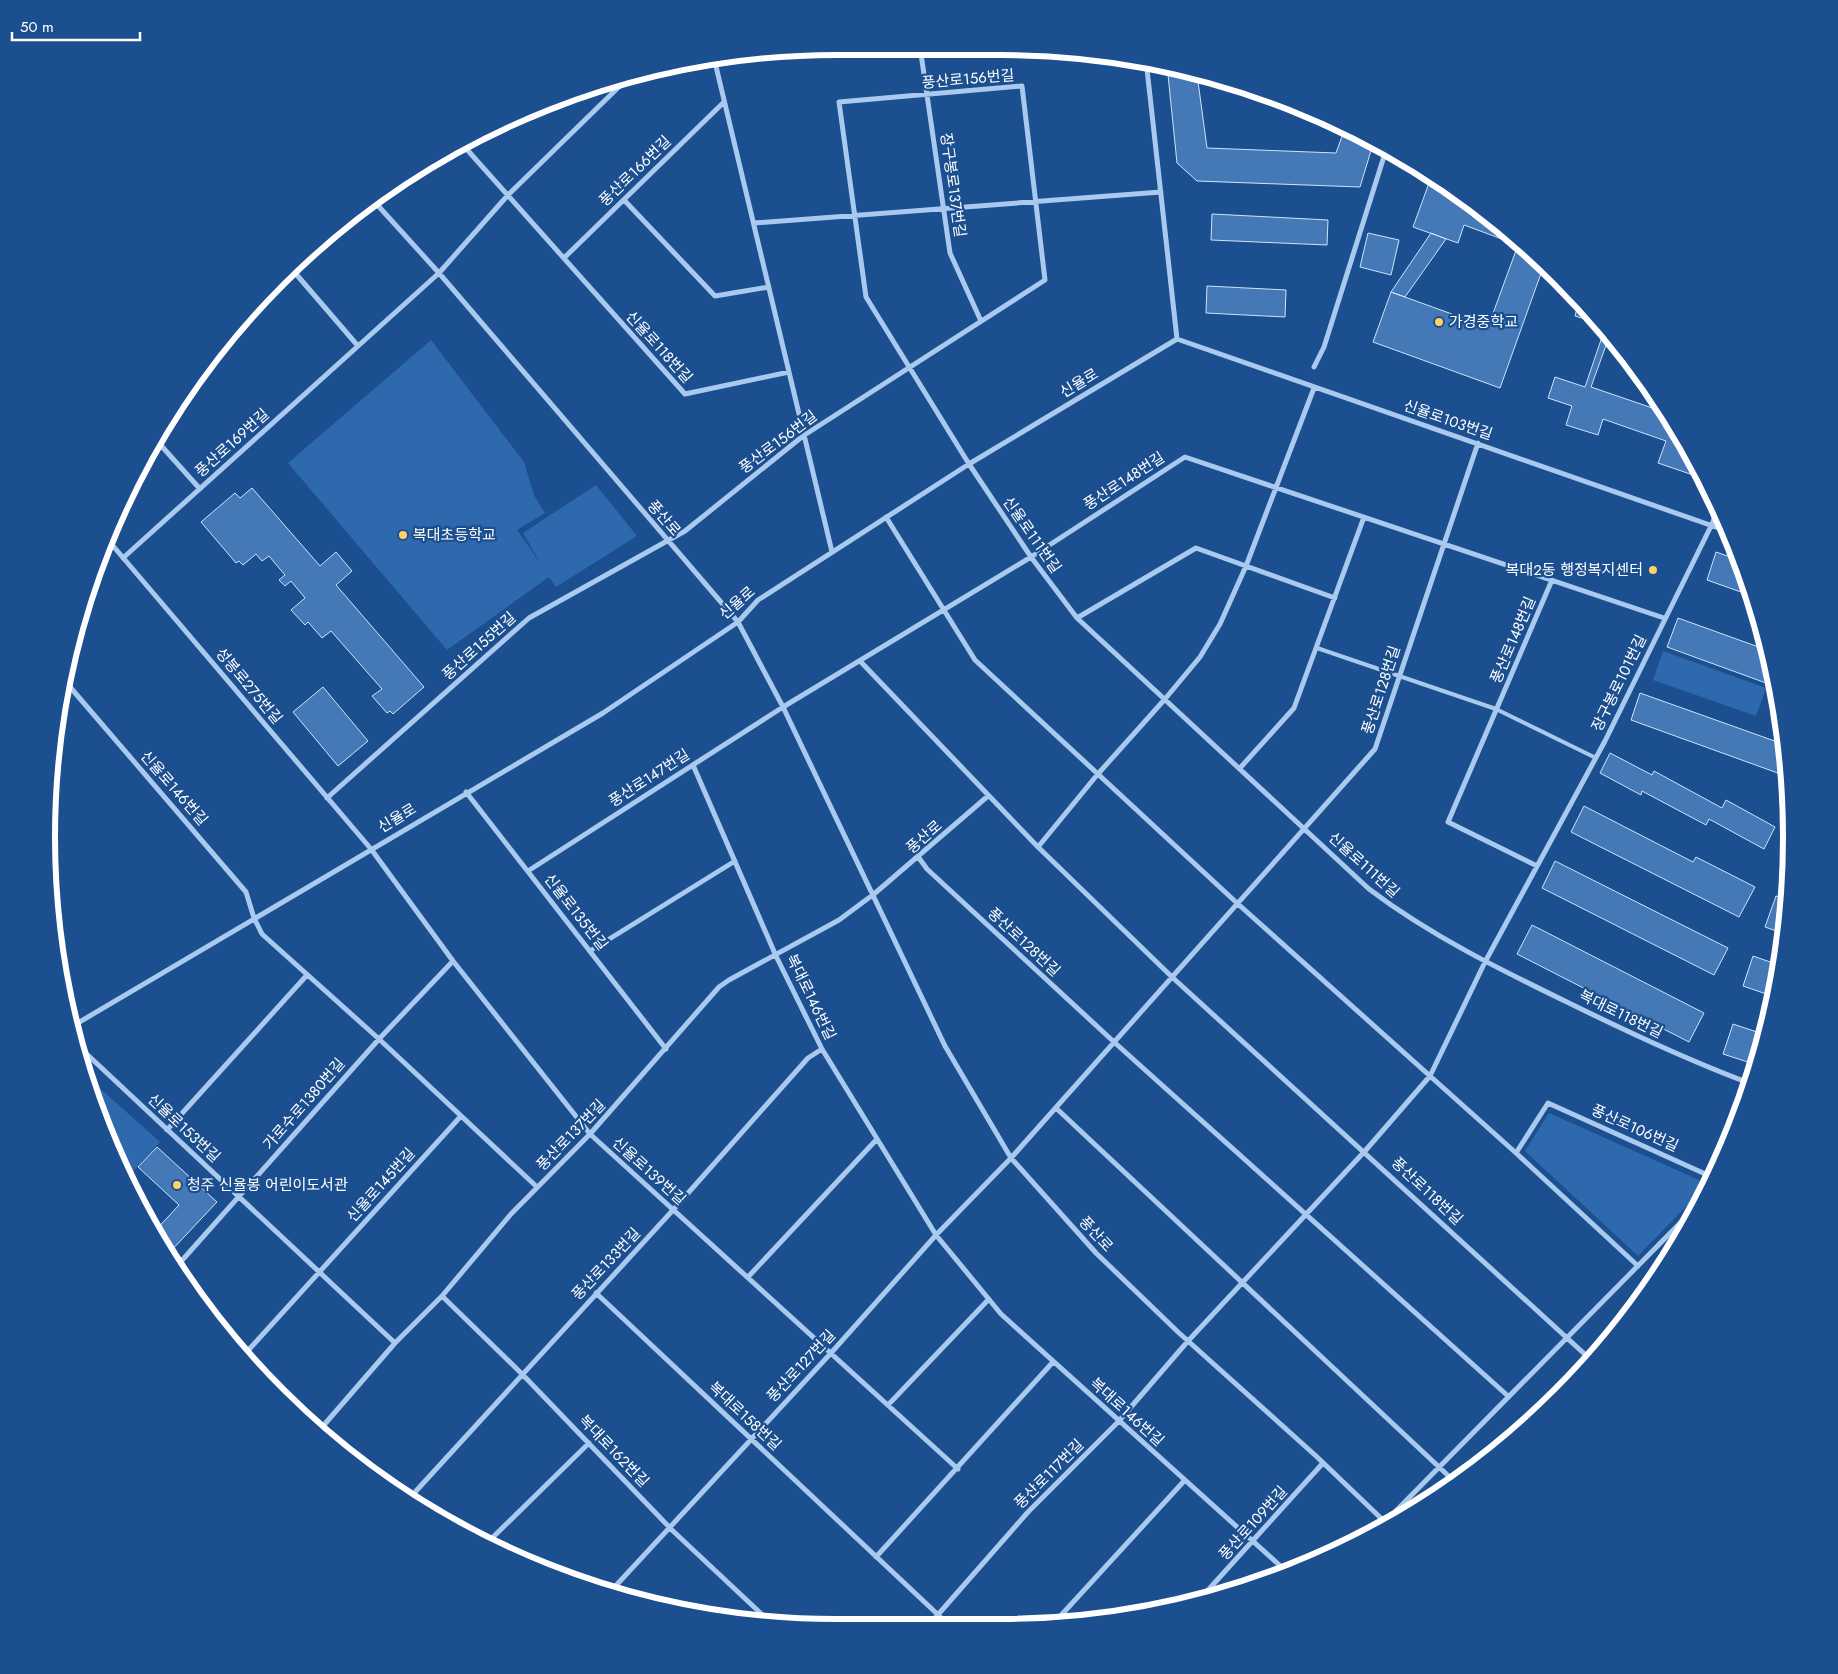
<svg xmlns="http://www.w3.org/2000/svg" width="1838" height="1674" font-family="Jost,'Noto Sans KR',sans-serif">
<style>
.green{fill:#2e69ad}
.building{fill:#4478b7;stroke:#cfe3fa}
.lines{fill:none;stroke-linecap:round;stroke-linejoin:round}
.lane{stroke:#a9c9ee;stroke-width:4}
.street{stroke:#a9c9ee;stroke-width:5}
.poi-dot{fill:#ffd166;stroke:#1b4f8f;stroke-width:2}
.labels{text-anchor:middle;stroke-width:4.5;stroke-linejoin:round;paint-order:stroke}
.street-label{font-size:15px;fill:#fff;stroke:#1b4f8f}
.poi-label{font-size:15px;fill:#fff;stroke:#1b4f8f;text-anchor:start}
.rim{fill:none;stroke:#fff;stroke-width:6}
</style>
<rect width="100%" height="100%" fill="#1b4f8f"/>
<path class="green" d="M431,340L524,462L534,495L545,513L517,530L541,564L523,533L596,485L637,536L556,587L549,577L447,650L288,463Z
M1663,651L1766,688L1756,716L1653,680Z
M84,1074L160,1142L125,1180L88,1091Z
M1549,1113L1708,1184L1638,1256L1525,1151Z"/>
<path class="building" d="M1167,65L1197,74L1207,148L1336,153L1345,128L1373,144L1360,187L1197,181L1177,163Z
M1429,183L1457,193L1544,265L1500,388L1373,342L1391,292L1488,327L1518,245L1464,225L1458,243L1413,227Z
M1212,214L1328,220L1327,245L1211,240Z
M1368,233L1399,240L1391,275L1360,267Z
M1431,233L1446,239L1405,297L1391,292Z
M1207,286L1286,290L1285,317L1206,313Z
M1579,301L1598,323L1575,316Z
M1604,331L1609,337L1591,387L1667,413L1698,471L1696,476L1658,463L1666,441L1603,419L1598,435L1566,425L1572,406L1548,398L1555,377L1585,387Z
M252,488L320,566L336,552L352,571L336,585L424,687L393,714L390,711L387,713L372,696L382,689L331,631L322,638L308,622L305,625L291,610L305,598L291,581L285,586L279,580L285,575L269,556L262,561L256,554L243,565L239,561L236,563L201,522L235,493L240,498Z
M1716,552L1739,560L1746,580L1741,592L1707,580Z
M1678,618L1767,650L1777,687L1667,647Z
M323,687L368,741L338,766L293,712Z
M1640,693L1783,744L1786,776L1631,720Z
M1610,753L1652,775L1654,771L1722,808L1726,800L1775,827L1764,849L1709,819L1706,825L1642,791L1641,795L1600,773Z
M1584,806L1693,862L1696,857L1755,887L1739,917L1571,832Z
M1555,861L1728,948L1714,975L1542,888Z
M1776,896L1786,899L1782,933L1765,927Z
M1532,925L1704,1013L1689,1042L1517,954Z
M1753,956L1779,965L1775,997L1743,986Z
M1733,1024L1763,1034L1754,1064L1723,1054Z
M157,1147L217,1202L169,1253L155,1231L179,1205L138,1167Z"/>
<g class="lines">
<path class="lane" d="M1317,648L1496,709L1596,758"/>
<path class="street" d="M920,47L950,253L981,321
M714,58L832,552
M1146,60L1177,339
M462,144L685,394L789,372
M372,199L439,273L738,622L783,707L945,1046L1011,1158L1096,1253L1178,1332L1316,1456L1386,1523
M624,200L715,296L769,287
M754,223L1161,192
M564,258L724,102
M290,267L358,346
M1177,339L1730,532
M1314,367L1324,347L1386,150
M157,441L200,489
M886,517L975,660L1238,904L1516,1153L1638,1266
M108,540L371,849L453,961L590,1134L958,1469
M123,558L439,273L508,195L630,76
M1077,618L1196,548L1335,598
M860,661L1038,847L1172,977L1590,1359
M64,680L246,892L254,918L262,934L379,1039L537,1187
M693,765L776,956L822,1049L936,1235L1001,1314L1287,1572
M1240,768L1294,708L1364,517
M466,792L666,1049
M327,798L529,618L685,531L803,436L1045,280L1022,86L839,102L866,297L969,464L1031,557L1077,618L1369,889C1431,936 1501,970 1571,1004C1630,1033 1687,1060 1749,1083
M1038,847L1097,775L1165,699L1200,657L1220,624L1246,566L1314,388
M919,858L927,869L1114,1042L1508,1396
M1537,866L1448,822L1552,580
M528,871L783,707L1031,557L1185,457L1664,618
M590,951L735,861
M71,1027L603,713L738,622L758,600L969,464L1177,339
M76,1044L395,1343
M1056,1108L1455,1482
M167,1130L307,975
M1516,1153L1548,1103L1712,1177
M177,1266L379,1039L453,961
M748,1277L877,1139
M596,1293L950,1626
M442,1296L522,1374L673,1531L770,1622
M244,1355L461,1116
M888,1405L989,1299
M317,1433L395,1343L442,1296L511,1214L590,1134L719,987L729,980L839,920L874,894L988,796
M411,1500L416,1491L673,1210L808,1058L822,1049
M442,1522L586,1587
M1385,1522L1694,1209
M487,1543L589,1443
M876,1557L1053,1362
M610,1592L831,1353L936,1235L1011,1158L1375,749L1478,443
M1200,1599L1323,1463
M1054,1623L1185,1480
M928,1626L1028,1512L1118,1422L1188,1341L1365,1151L1430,1076L1485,962L1605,741L1713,522L1717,508"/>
</g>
<g class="poi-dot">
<circle cx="1439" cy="322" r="5"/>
<circle cx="403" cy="535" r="5"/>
<circle cx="1653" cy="570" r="5"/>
<circle cx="177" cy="1185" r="5"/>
</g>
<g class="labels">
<g class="street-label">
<text transform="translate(968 79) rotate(-5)" y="5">풍산로156번길</text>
<text transform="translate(635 171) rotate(-44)" y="5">풍산로166번길</text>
<text transform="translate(953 185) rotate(82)" y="5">장구봉로137번길</text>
<text transform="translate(659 347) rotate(48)" y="5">신율로118번길</text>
<text transform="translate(1079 383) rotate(-31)" y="5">신율로</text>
<text transform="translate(1448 420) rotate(19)" y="5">신율로103번길</text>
<text transform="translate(778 442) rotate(-37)" y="5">풍산로156번길</text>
<text transform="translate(232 443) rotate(-42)" y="5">풍산로169번길</text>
<text transform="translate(1124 481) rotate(-33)" y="5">풍산로148번길</text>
<text transform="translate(664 518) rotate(49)" y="5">풍산로</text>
<text transform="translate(1032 535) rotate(55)" y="5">신율로111번길</text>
<text transform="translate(737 603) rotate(-41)" y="5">신율로</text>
<text transform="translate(1513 640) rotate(-67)" y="5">풍산로148번길</text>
<text transform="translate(479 646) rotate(-42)" y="5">풍산로155번길</text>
<text transform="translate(1619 683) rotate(-64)" y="5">장구봉로101번길</text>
<text transform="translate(249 686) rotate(50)" y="5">성봉로275번길</text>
<text transform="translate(1381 690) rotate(-72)" y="5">풍산로128번길</text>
<text transform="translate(649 778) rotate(-33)" y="5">풍산로147번길</text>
<text transform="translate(174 788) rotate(49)" y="5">신율로146번길</text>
<text transform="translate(397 818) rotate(-31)" y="5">신율로</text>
<text transform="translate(924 837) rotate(-41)" y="5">풍산로</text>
<text transform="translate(1364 865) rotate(42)" y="5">신율로111번길</text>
<text transform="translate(576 912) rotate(52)" y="5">신율로135번길</text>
<text transform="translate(1024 942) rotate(43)" y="5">풍산로128번길</text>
<text transform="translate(811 997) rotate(64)" y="5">복대로146번길</text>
<text transform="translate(1621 1014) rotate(26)" y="5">복대로118번길</text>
<text transform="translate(304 1104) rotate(-49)" y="5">가로수로1380번길</text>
<text transform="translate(184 1128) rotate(43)" y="5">신율로153번길</text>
<text transform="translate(1635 1128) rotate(24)" y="5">풍산로106번길</text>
<text transform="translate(571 1135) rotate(-46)" y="5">풍산로137번길</text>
<text transform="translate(649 1171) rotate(42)" y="5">신율로139번길</text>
<text transform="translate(381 1185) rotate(-48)" y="5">신율로145번길</text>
<text transform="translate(1427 1191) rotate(43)" y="5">풍산로118번길</text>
<text transform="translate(1096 1234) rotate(47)" y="5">풍산로</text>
<text transform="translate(606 1264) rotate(-47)" y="5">풍산로133번길</text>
<text transform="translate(801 1366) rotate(-47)" y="5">풍산로127번길</text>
<text transform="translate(1127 1412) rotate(42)" y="5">복대로146번길</text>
<text transform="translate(745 1416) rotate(43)" y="5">복대로158번길</text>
<text transform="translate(614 1451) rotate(46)" y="5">복대로162번길</text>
<text transform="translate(1049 1474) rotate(-45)" y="5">풍산로117번길</text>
<text transform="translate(1253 1523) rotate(-48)" y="5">풍산로109번길</text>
</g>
<g class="poi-label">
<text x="1449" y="327">가경중학교</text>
<text x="413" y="540">복대초등학교</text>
<text x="1643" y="575" text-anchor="end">복대2동 행정복지센터</text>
<text x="187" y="1190">청주 신율봉 어린이도서관</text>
</g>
</g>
<path d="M0 0H1838V1674H0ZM837 55H1001A782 782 0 0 1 1783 837V837A782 782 0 0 1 1001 1619H837A782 782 0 0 1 55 837V837A782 782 0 0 1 837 55Z" fill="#1b4f8f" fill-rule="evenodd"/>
<path class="rim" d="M837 55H1001A782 782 0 0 1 1783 837V837A782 782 0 0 1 1001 1619H837A782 782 0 0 1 55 837V837A782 782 0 0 1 837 55Z"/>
<path d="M12 32v8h128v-8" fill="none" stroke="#ffffff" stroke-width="2.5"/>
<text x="20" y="32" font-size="15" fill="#ffffff" stroke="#1b4f8f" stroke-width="4" paint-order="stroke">50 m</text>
</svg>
